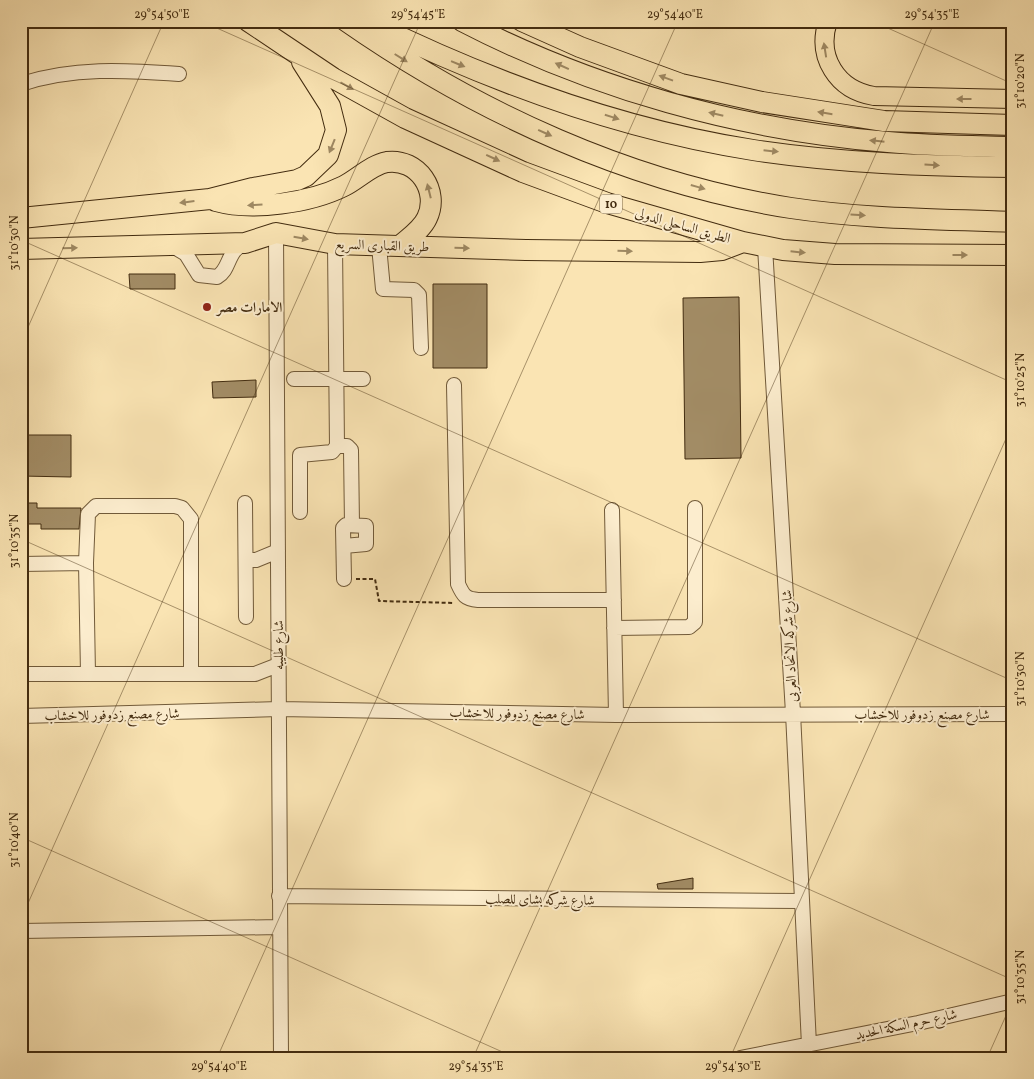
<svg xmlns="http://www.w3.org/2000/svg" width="1034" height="1079" font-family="Vollkorn,Amiri,serif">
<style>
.building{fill:#a28c65;stroke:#432c10}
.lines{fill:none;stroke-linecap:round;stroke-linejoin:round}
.minor-casing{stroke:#715a39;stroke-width:16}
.major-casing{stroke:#432c10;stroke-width:20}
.highway-casing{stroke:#432c10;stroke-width:22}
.path{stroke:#432c10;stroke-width:2;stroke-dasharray:4 2.5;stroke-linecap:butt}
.minor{stroke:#fcedce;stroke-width:14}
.major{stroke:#fae4b3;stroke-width:18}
.highway{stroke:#fae4b3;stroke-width:20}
.oneway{fill:#9e8862}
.ticks{fill:none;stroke:#432c10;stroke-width:1;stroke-opacity:0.45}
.poi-dot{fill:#8f2418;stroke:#fcedce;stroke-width:2}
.labels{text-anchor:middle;stroke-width:4;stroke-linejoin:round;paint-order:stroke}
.shield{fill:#fcedce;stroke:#7a6649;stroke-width:1}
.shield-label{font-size:12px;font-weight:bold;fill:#432c10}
.street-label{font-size:14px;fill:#432c10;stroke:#fcedce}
.poi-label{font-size:14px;font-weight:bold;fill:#432c10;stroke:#fcedce;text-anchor:start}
.neatline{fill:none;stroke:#432c10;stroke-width:2}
.ticks-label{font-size:12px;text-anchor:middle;fill:#432c10}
</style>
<rect width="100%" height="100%" fill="#fae4b3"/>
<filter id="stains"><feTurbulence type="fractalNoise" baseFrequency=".004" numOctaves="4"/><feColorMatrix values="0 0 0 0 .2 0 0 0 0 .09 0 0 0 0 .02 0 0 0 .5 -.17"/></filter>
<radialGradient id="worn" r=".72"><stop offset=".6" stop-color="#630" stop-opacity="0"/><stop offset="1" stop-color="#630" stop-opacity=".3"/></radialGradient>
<path class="building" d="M129,274H175V289H130Z
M433,284H487V368H433Z
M739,297L741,458L685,459L683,298Z
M256,380V397L213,398L212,382Z
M21,435H71V477L21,476Z
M21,503H37V508H81L79,529H41V524H21Z
M693,878V889H658L657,884Z"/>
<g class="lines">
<defs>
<path id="minor" d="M21,84C73,67 125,70 179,74
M276,233L281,1058
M171,245L186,254L199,275L217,277C231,269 226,251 245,243
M379,246L383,289L414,290L419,295L421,348
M765,247L793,713L809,1045
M294,379H363
M454,385L458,584C463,595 465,599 478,600H614
M337,446H347L351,450L352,525
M245,503L246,617
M612,510L616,715
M300,512V455L332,452L337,446L335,244
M344,546L366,544V526L346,525L343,528L344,579
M246,560H256L278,551
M21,564L86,563
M614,628L689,627L695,622V508
M21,674H255L278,665
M88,674L86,563L88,514L96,506H175L182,508L191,519V674
M21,716L279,709L616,715L1013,714
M279,896L801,901
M21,931L279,927
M740,1058L918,1023L1013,1001"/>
<path id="major" d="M828,21C816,57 837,90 874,96L1013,99"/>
<path id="highway" d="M248,21L333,78L405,118L523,172L607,203L743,242L783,250L835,254L1013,255
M346,21C478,113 631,183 791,208C864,219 939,219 1013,222
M367,21C489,81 618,129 753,150C838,163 927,166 1013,167
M462,21C593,89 740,130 888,142C930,146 971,146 1013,147
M522,21L580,47L681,84L762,102L884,121L1013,125
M216,201C252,211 310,203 344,186C358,179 371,165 387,162C418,158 440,191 427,218C422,229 410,237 401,245
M21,218L210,199L253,188L297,180L306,176L328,155L336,130L330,106L302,62
M21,249L245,243L276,233L335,244L526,250L700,252L722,250L743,242"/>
</defs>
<use href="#minor" class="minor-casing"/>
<use href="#major" class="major-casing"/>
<use href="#highway" class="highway-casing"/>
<path class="path" d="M356,579H375L379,601L454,603"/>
<use href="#minor" class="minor"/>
<use href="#major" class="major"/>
<use href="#highway" class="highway"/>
</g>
<defs><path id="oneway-solid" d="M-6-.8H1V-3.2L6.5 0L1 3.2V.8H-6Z" transform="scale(1.25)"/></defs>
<g class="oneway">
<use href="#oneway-solid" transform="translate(825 50) rotate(-99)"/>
<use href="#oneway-solid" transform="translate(401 58) rotate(32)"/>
<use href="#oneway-solid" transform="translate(458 64) rotate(22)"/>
<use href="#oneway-solid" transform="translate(562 66) rotate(-156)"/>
<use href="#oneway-solid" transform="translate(666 78) rotate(-160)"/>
<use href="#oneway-solid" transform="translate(347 86) rotate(30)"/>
<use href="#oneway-solid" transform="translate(964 99) rotate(180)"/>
<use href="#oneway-solid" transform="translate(825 113) rotate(-171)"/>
<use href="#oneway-solid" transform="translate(716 114) rotate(-167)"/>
<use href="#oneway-solid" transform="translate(612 117) rotate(17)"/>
<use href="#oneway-solid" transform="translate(545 133) rotate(24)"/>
<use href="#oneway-solid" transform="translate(877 141) rotate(-174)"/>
<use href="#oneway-solid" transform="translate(332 146) rotate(112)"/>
<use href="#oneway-solid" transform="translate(771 151) rotate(6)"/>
<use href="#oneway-solid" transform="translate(493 158) rotate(25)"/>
<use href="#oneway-solid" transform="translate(932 165) rotate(3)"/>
<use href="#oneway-solid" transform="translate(698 187) rotate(16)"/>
<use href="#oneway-solid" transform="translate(429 191) rotate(-104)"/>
<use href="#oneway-solid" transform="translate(187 202) rotate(173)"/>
<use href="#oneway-solid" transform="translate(255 205) rotate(177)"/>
<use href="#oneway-solid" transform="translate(858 215) rotate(3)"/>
<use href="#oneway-solid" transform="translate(301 238) rotate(10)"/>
<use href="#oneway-solid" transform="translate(70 248) rotate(-2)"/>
<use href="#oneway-solid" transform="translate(462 248) rotate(2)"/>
<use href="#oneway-solid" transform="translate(625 251) rotate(1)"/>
<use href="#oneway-solid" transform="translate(798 252) rotate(6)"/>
<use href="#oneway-solid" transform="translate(960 255)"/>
</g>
<path class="ticks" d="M201,21L1013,383M872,21L1013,84M21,240L1013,681M21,343L164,21M21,539L1013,980M21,837L516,1058M21,919L421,21M217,1058L678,21M473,1058L935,21M730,1058L1013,423M987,1058L1013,1000"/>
<circle class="poi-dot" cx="207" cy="307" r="5"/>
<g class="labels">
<rect class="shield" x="600" y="194.5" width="22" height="19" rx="4"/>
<g class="shield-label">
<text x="611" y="208">10</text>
</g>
<g class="street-label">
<text transform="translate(683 225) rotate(16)" y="5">الطريق الساحلى الدولى</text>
<text transform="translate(382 245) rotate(2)" y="5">طريق القبارى السريع</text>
<text transform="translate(278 645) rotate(-90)" y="5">شارع طليبه</text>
<text transform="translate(789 646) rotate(-93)" y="5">شارع شركه الاتحاد العربى</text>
<text transform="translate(517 713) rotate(1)" y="5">شارع مصنع زدوفور للاخشاب</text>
<text transform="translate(112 714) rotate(-1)" y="5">شارع مصنع زدوفور للاخشاب</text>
<text x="922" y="719">شارع مصنع زدوفور للاخشاب</text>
<text transform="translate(540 899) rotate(1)" y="5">شارع شركه بشاى للصلب</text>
<text transform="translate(906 1024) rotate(-12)" y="5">شارع حرم السكة الحديد</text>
</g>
<g class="poi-label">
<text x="217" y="312">الامارات مصر</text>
</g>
</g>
<rect width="1034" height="1079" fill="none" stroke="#fae4b3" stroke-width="55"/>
<rect x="28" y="28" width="978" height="1024" class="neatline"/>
<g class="ticks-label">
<text x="162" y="18">29°54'50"E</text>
<text x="418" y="18">29°54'45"E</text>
<text x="675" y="18">29°54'40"E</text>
<text x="932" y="18">29°54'35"E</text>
<text transform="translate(1020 81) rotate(-90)" y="4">31°10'20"N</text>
<text transform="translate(14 243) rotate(-90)" y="4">31°10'30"N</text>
<text transform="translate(1020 380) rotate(-90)" y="4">31°10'25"N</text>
<text transform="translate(14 541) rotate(-90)" y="4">31°10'35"N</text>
<text transform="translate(1020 679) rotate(-90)" y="4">31°10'30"N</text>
<text transform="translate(14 840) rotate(-90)" y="4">31°10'40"N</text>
<text transform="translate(1020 977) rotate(-90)" y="4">31°10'35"N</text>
<text x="219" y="1070">29°54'40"E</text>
<text x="476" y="1070">29°54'35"E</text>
<text x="733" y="1070">29°54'30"E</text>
</g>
<rect width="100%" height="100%" filter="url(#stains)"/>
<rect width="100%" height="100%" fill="url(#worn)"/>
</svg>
